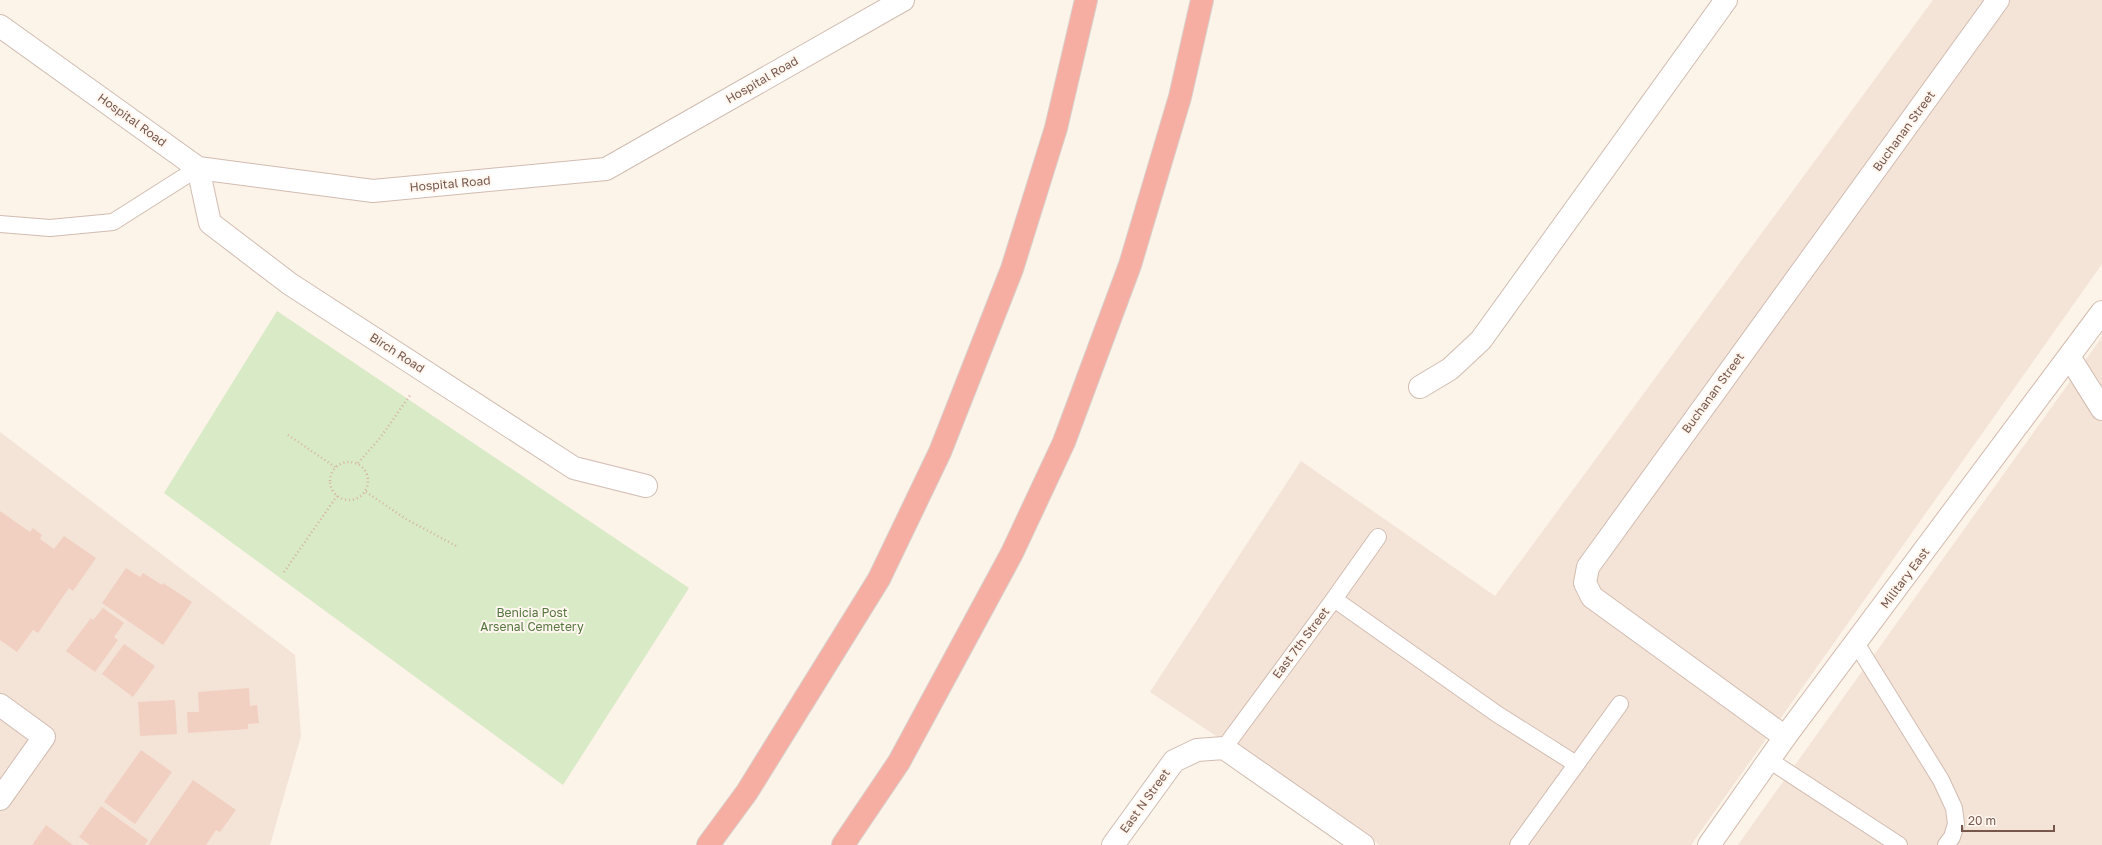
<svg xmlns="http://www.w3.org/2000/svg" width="2102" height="845" font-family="'Golos Text',sans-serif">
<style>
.residential{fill:#f4e4d7}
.green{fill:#d9eac7}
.building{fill:#f1cfc1}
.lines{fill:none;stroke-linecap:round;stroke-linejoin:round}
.lane-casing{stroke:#d1bcb1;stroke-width:18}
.street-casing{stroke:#d1bcb1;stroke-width:24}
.secondary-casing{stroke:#d4bbae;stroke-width:24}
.highway-casing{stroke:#d9d0cd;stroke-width:24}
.path{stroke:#d7b2a3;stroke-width:2.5;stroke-dasharray:1 3;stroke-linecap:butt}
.lane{stroke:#fff;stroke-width:16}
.street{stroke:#fff;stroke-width:22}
.secondary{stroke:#fff;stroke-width:22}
.highway{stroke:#f5aea1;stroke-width:22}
.labels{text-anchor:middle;stroke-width:4;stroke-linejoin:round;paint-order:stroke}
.street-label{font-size:12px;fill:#77574c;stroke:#fff7ef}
.park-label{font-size:12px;fill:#567641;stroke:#fff7ef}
</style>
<rect width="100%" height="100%" fill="#fcf3e9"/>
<path class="residential" d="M1933,0H2102V264L1691,845H1380L1150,692L1301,461L1495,596Z
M2102,337V845H1738L1772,797Z
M0,432L295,655L301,736L270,845H0Z"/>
<path class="green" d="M277,311L689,588L563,785L164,493Z"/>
<path class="building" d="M0,511L30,532L33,528L42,535L40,539L54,549L64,536L96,558L73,591L69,588L38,633L33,630L17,652L0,640Z
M126,568L140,577L143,573L162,585L163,583L192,602L163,645L102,603Z
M103,608L124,623L114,637L118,640L95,672L66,651L91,618L93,620Z
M124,644L155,666L133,697L102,674Z
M249,688L250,706L257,705L259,723L248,724V729L188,733L187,712H199L198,692Z
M175,700L177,734L140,736L138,702Z
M141,750L172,772L135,824L104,802Z
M193,780L236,810L220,832L216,830L206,845H148Z
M101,806L148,840L145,845H90L79,837Z
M46,825L73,845H32Z"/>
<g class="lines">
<defs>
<path id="lane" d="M0,224L50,228L113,222L198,168
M1334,599L1378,537
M1856,643L1941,780L1954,808L1956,824L1952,837L1946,845
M1224,748L1334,599L1497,714L1576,764
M1769,760L1899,845
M1518,845L1620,704"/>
<path id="street" d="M0,26L198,168L373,191L606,169L903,0
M198,168L210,223L290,284L574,468L646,486
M2070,358L2102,409
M1420,387L1450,369L1481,340L1726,0
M0,705L44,737L0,799
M1785,737L1592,597L1585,583L1588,567L1998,0
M1113,845L1174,761L1197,750L1224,748L1363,845"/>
<path id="secondary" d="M1709,845L1785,737L2102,312"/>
<path id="highway" d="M708,845L747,792L879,579L940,452L1012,269L1056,128L1086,0
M843,845L899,762L1012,553L1064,442L1130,265L1180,97L1202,0"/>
</defs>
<use href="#lane" class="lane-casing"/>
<use href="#street" class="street-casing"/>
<use href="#secondary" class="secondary-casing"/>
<use href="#highway" class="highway-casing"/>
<path class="path" d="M288,435L335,467
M330 481a19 19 0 1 1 38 0a19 19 0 1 1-38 0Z
M358,463L380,438L411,394
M366,492L406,519L458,547
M284,572L337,496"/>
<use href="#lane" class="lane"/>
<use href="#street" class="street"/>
<use href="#secondary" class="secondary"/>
<use href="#highway" class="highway"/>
</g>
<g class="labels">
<g class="street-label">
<text transform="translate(762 80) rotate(-30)" y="4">Hospital Road</text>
<text transform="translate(132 120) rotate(36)" y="4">Hospital Road</text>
<text transform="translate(1904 131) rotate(-54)" y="4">Buchanan Street</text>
<text transform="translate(450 184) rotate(-5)" y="4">Hospital Road</text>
<text transform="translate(397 353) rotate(33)" y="4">Birch Road</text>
<text transform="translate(1713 393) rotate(-54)" y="4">Buchanan Street</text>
<text transform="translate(1905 578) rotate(-53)" y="4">Military East</text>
<text transform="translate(1301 643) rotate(-53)" y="4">East 7th Street</text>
<text transform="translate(1145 801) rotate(-54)" y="4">East N Street</text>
</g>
<g class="park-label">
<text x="532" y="617">Benicia Post<tspan x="532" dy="14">Arsenal Cemetery</tspan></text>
</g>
</g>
<path d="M1962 825v6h92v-6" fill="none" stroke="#77574c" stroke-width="2"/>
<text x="1968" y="825" font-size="12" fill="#77574c" stroke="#fff7ef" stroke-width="3" paint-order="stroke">20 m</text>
</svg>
